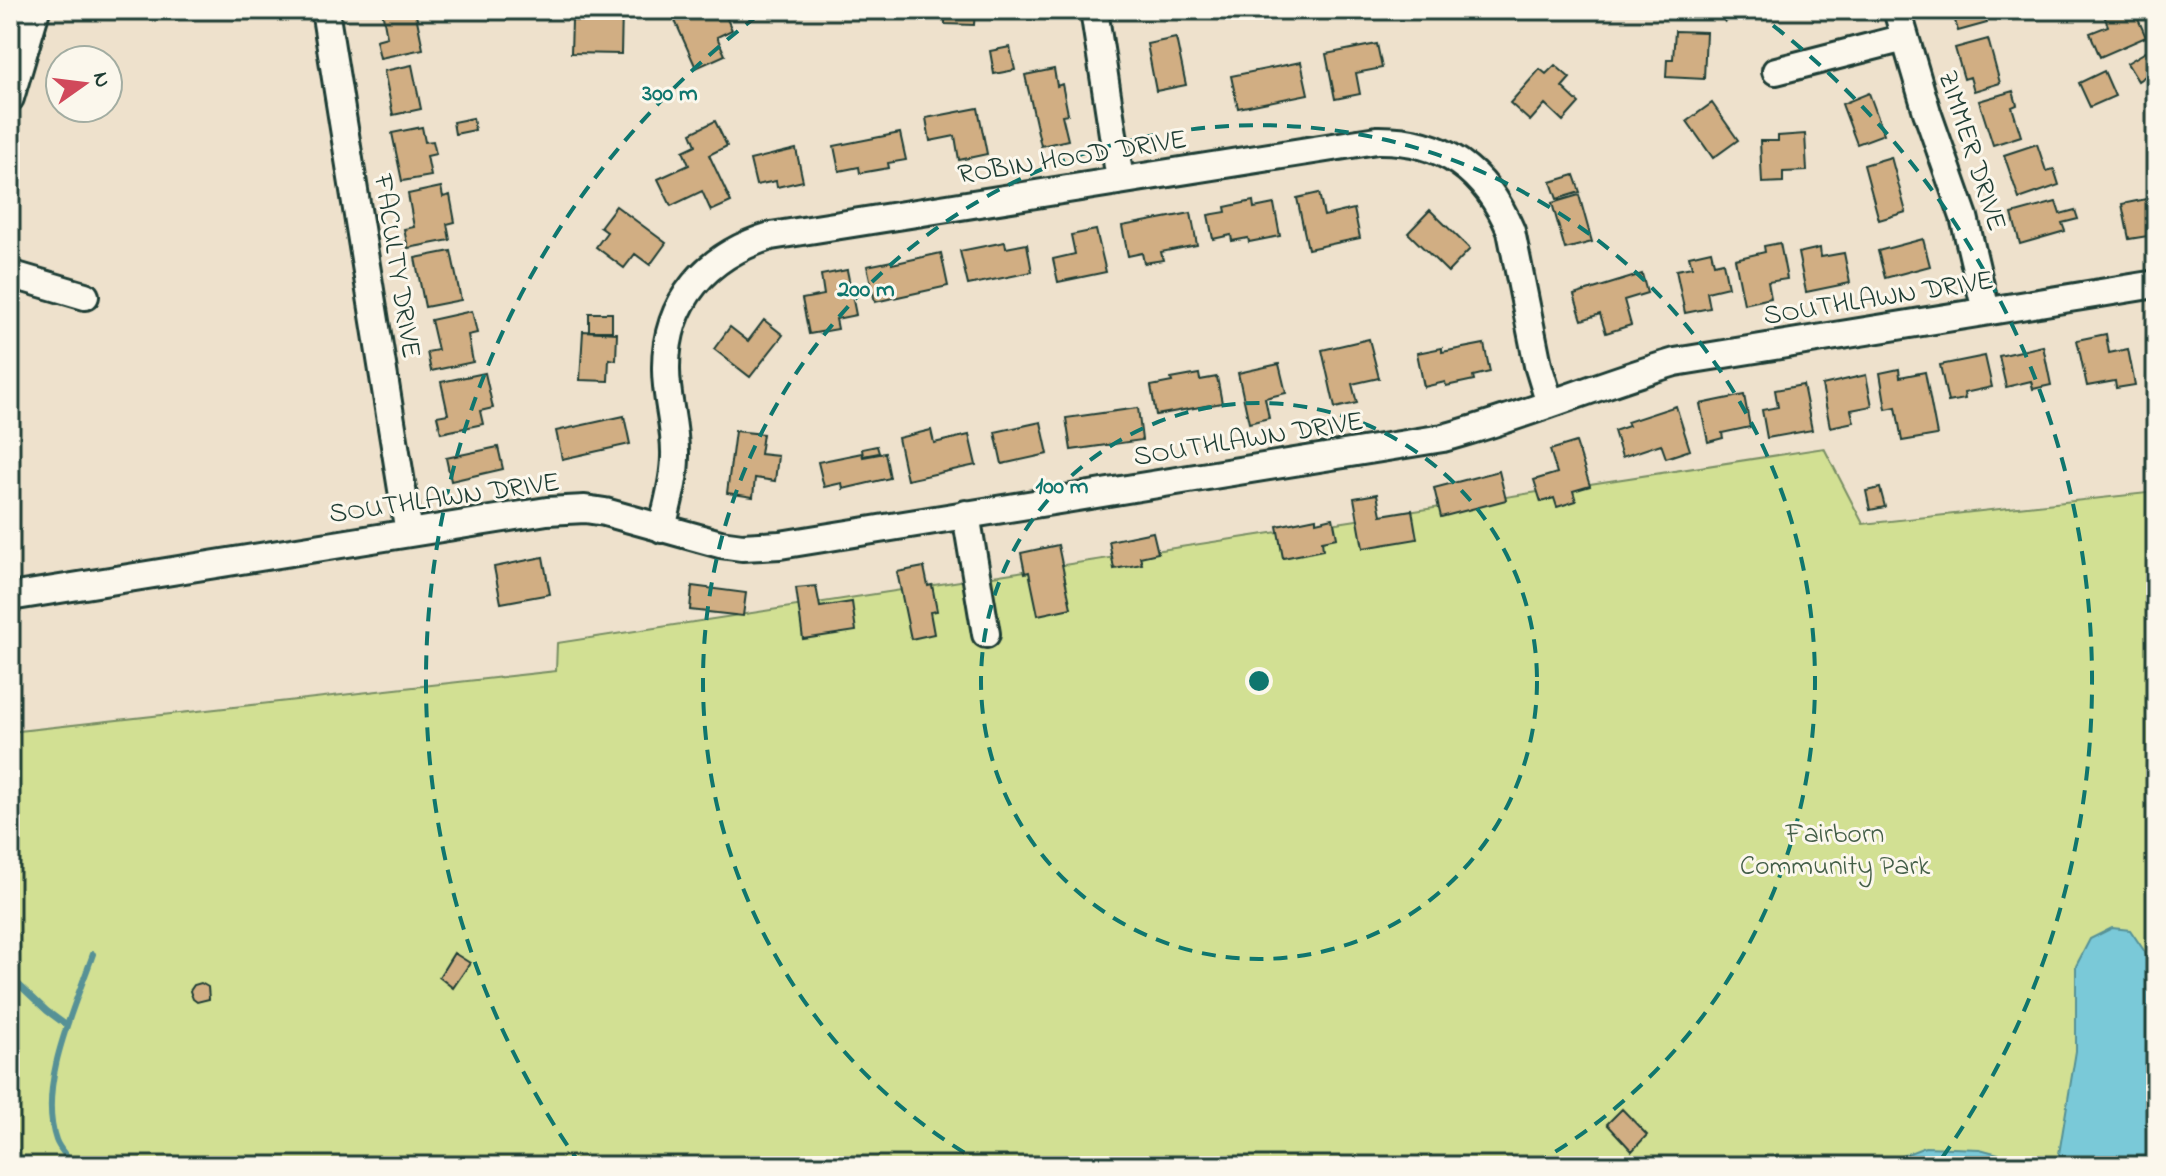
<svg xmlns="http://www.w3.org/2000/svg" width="2166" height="1176" font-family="'Indie Flower',sans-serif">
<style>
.green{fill:#d2e093;stroke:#788e64;stroke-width:2}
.water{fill:#7ac9d8;stroke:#569196;stroke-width:2}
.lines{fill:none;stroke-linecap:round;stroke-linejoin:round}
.stream{stroke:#569196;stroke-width:6}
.building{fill:#d1ae83;stroke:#1f3d34;stroke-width:2}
.minor-casing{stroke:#1f3d34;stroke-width:32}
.minor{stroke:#fbf7ec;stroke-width:26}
.ring{fill:none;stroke:#0f766e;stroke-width:4;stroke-dasharray:14 10}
.labels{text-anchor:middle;stroke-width:6;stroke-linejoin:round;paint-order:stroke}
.street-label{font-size:28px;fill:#1f3d34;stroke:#fbf7ec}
.park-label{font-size:28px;fill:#435e47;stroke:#fbf7ec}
.centre{fill:#0f766e;stroke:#fbf7ec;stroke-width:4}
.ring-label{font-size:24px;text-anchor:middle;font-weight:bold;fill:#0f766e;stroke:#fbf7ec;stroke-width:6;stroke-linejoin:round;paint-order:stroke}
</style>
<rect width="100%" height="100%" fill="#eee1cc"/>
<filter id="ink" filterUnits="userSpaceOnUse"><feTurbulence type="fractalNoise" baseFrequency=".0125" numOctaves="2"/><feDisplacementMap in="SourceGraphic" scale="16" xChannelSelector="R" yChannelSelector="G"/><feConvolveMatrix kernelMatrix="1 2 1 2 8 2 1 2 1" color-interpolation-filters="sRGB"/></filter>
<g filter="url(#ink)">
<path class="green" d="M1824,448L1863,524L2156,492V1166H10V732L556,671L557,643Z"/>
<path class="water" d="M2112,928L2130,930L2145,952L2156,983V1166H2057L2076,1051V966L2090,939Z
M1925,1147L1980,1149L2042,1166H1876Z"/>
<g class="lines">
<path class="stream" d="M15,981L47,1011L66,1025
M73,1166C68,1157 59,1149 56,1140C37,1085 75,1006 93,954"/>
</g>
<path class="building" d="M382,10H415L423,49L380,58L376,40L387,37Z
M590,10H622L621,54L571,53L572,20L590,21Z
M680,10H704L705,14L714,10H723L732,30L717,37L725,55L696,68L672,14Z
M945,10H975L974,25L945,24Z
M1718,10H1744L1725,22Z
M1952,10H1983L1987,23L1958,31Z
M2102,10H2152L2153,12L2138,19L2146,37L2100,57L2090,33L2108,26Z
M1675,31L1706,32L1704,79L1666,77L1667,59H1673Z
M1176,38L1186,85L1156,91L1147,44Z
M1988,39L2000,83L1974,91L1970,77L1964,79L1955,48Z
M1377,44L1382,68L1356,73L1360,94L1335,99L1326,54Z
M2156,46V90L2147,75L2138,81L2127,63Z
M1010,47L1015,70L994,74L990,51Z
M1301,62L1308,94L1238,108L1231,76Z
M412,65L421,109L393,115L384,71Z
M1555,65L1570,78L1562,87L1579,103L1563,121L1545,104L1530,121L1510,103L1540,69L1546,74Z
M1054,69L1057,86L1062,84L1068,114L1062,115L1068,140L1041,146L1025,75Z
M2104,71L2115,96L2090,107L2079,83Z
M2013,91L2017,105L2012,107L2021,136L1993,145L1979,101Z
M1869,93L1884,134L1857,144L1842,104Z
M1712,103L1738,140L1713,158L1687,121Z
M978,108L987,154L959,160L955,136L930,141L926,118Z
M473,118L475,130L455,134L453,122Z
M715,121L727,146L709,155L731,202L711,211L702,191L671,206L658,179L689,165L683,151L696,145L691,133Z
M422,127L425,142L433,141L436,154L427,156L431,176L402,181L392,133Z
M900,133L906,160L888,163L889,168L860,173L859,167L839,171L834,146Z
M1805,134L1807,171L1783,172V182L1762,183L1760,141H1778V136Z
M2037,144L2046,171L2054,169L2059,185L2019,199L2004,155Z
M796,149L803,181L777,187L776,181L756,185L750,160Z
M1891,157L1906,212L1879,220L1864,165Z
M1574,175L1580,192L1557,199L1551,182Z
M441,187L443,197L450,195L455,222L447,224L450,240L408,248L404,229L414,227L408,194Z
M1319,193L1324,216L1354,209L1360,238L1308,249L1297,198Z
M1579,195L1592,242L1565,249L1552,203Z
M2156,197V229L2147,231L2148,236L2129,239L2122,204Z
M1253,201L1254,208L1274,204L1280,236L1249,242L1248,238L1232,241L1231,235L1213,239L1208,215L1226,212L1225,207Z
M2056,202L2060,214L2075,210L2078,219L2062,223L2065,231L2020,244L2012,214Z
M616,206L666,243L650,265L635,254L624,268L596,247L607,232L600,227Z
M1430,210L1470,249L1448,272L1408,233Z
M1191,213L1197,245L1161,252L1163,260L1144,263L1142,253L1128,256L1122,226Z
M1096,230L1106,272L1058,282L1053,259L1075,254L1071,235Z
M1923,239L1930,266L1885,278L1878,251Z
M1005,242L1006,248L1027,244L1032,272L968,285L960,251Z
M1780,243L1787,279L1768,282L1771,298L1744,304L1735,259L1765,252L1764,246Z
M1820,248L1821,257L1844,253L1850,283L1806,292L1798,253Z
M451,251L461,300L425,307L415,258Z
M1711,251L1714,264L1723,262L1728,287L1707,292L1710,308L1685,313L1676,270L1692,267L1689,256Z
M941,253L948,286L875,302L867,266L892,261V264Z
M847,270L856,315L836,319L838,329L809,334L802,299L824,295L821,275Z
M1642,274L1647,293L1624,300L1631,325L1606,333L1600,314L1582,320L1574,295Z
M472,311L477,333L468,335L473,362L431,371L427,352L438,350L431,320Z
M589,313H612V331H589Z
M764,320L783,335L750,377L714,349L730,327L748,341Z
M583,331L617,333L616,360L609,359L608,381L580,380Z
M2106,334L2109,353L2128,349L2135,385L2116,388L2115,381L2087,386L2077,340Z
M1369,339L1379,378L1352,384L1357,403L1335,408L1322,350Z
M1484,344L1490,372L1473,376L1474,380L1446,386L1445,382L1424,387L1417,353L1442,348V352Z
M2043,346L2051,385L2033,389L2031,381L2006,387L1999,356Z
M1985,356L1992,387L1964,393L1965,399L1948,402L1940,365Z
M1279,364L1286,393L1265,398L1269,418L1249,423L1238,373Z
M1899,369L1900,377L1925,372L1937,435L1902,441L1896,407L1886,409L1880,373Z
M485,373L493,408L480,411L483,424L441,433L437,416L448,414L441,382Z
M1199,374L1200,380L1217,377L1222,403L1156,415L1151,386L1172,382L1171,379Z
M1866,375L1872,406L1851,410L1854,422L1830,427L1822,385Z
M1803,385L1812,430L1767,438L1762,410L1778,407L1775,390Z
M1744,395L1750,427L1722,433L1723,438L1708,442L1700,404Z
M1676,406L1690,450L1666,458L1661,444L1622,457L1614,431L1629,426L1627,422Z
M1138,408L1142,440L1071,450L1066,418Z
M624,416L630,444L562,459L556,431Z
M1041,422L1048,454L1002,464L995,432Z
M931,430L934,443L969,435L976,465L907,480L898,438Z
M735,431L763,434L760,454L778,456L775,481L755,478L753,497L727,493Z
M1576,442L1590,486L1573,491L1576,501L1557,507L1554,498L1541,502L1534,480L1557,473L1550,450Z
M877,446L879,453L863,456L862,449Z
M498,447L503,469L451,481L446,458Z
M862,453L863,457L885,453L890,478L843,489L842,483L824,487L818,462Z
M1499,471L1506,500L1441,517L1434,488Z
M1880,488L1885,507L1870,510L1866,491Z
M1377,494L1381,515L1412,510L1417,539L1363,548L1354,498Z
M1316,518V522L1333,518L1337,538L1322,541L1323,550L1283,558L1277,526Z
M1153,532L1158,553L1140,557L1142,564L1114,569L1109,541Z
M1058,545L1071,608L1038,615L1029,572L1025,573L1021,553Z
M543,557L550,594L501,603L494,567Z
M924,567L928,586L932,585L937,611L930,612L934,634L911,639L897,572Z
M692,586L746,593L743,616L690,610Z
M816,586L820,607L852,602L856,631L803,639L796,588Z
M454,953L470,963L453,988L439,977Z
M201,983L208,987L209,999L197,1002L193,999L190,991L194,985Z
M1622,1109L1647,1135L1632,1151L1607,1124Z"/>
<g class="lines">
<defs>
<path id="minor" d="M325,10L409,533
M1094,10L1120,180
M1897,10L1927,112L1964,217L1986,311
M1776,71L1905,38
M10,98L36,10
M10,274L85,296
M966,514L986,634
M662,529C667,505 675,481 675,456C676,427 666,399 666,370C665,301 707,255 771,236L1377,140C1443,139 1486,171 1511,231L1538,365L1550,404
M10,597L547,511L585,509L605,512L720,544L742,547L780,545L1443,438C1522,417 1597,385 1675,362L2156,284"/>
</defs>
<use href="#minor" class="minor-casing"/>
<use href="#minor" class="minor"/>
</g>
</g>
<g class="ring">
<circle cx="1259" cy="681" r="278"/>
<path d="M985 1165A556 556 0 1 1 1533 1165"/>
<path d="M581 1165A833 833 0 0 1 764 11M1754 11A833 833 0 0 1 1937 1165"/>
</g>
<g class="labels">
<g class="street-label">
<text transform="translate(1974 150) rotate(72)" y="10">ZIMMER DRIVE</text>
<text transform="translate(1072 155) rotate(-9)" y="10">ROBIN HOOD DRIVE</text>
<text transform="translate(399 266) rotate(81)" y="10">FACULTY DRIVE</text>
<text transform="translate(1878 296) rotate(-9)" y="10">SOUTHLAWN DRIVE</text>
<text transform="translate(1248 437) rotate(-9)" y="10">SOUTHLAWN DRIVE</text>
<text transform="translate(444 496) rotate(-8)" y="10">SOUTHLAWN DRIVE</text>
</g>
<g class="park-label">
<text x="1835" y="842">Fairborn<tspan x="1835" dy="32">Community Park</tspan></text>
</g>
</g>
<circle cx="1259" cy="681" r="12" class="centre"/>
<g class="ring-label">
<text x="670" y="100">300 m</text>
<text x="866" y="296">200 m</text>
<text x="1062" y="493">100 m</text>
</g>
<rect width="2166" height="1176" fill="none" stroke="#fbf7ec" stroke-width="40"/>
<rect x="20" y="20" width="2126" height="1136" fill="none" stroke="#1f3d34" stroke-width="3" filter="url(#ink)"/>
<g transform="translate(84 84) rotate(76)"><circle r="38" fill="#fbf7ec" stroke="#a3ada2" stroke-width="2"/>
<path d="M0-6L14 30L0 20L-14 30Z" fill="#d1495b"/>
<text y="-12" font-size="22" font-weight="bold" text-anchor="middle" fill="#1f3d34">N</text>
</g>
</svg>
